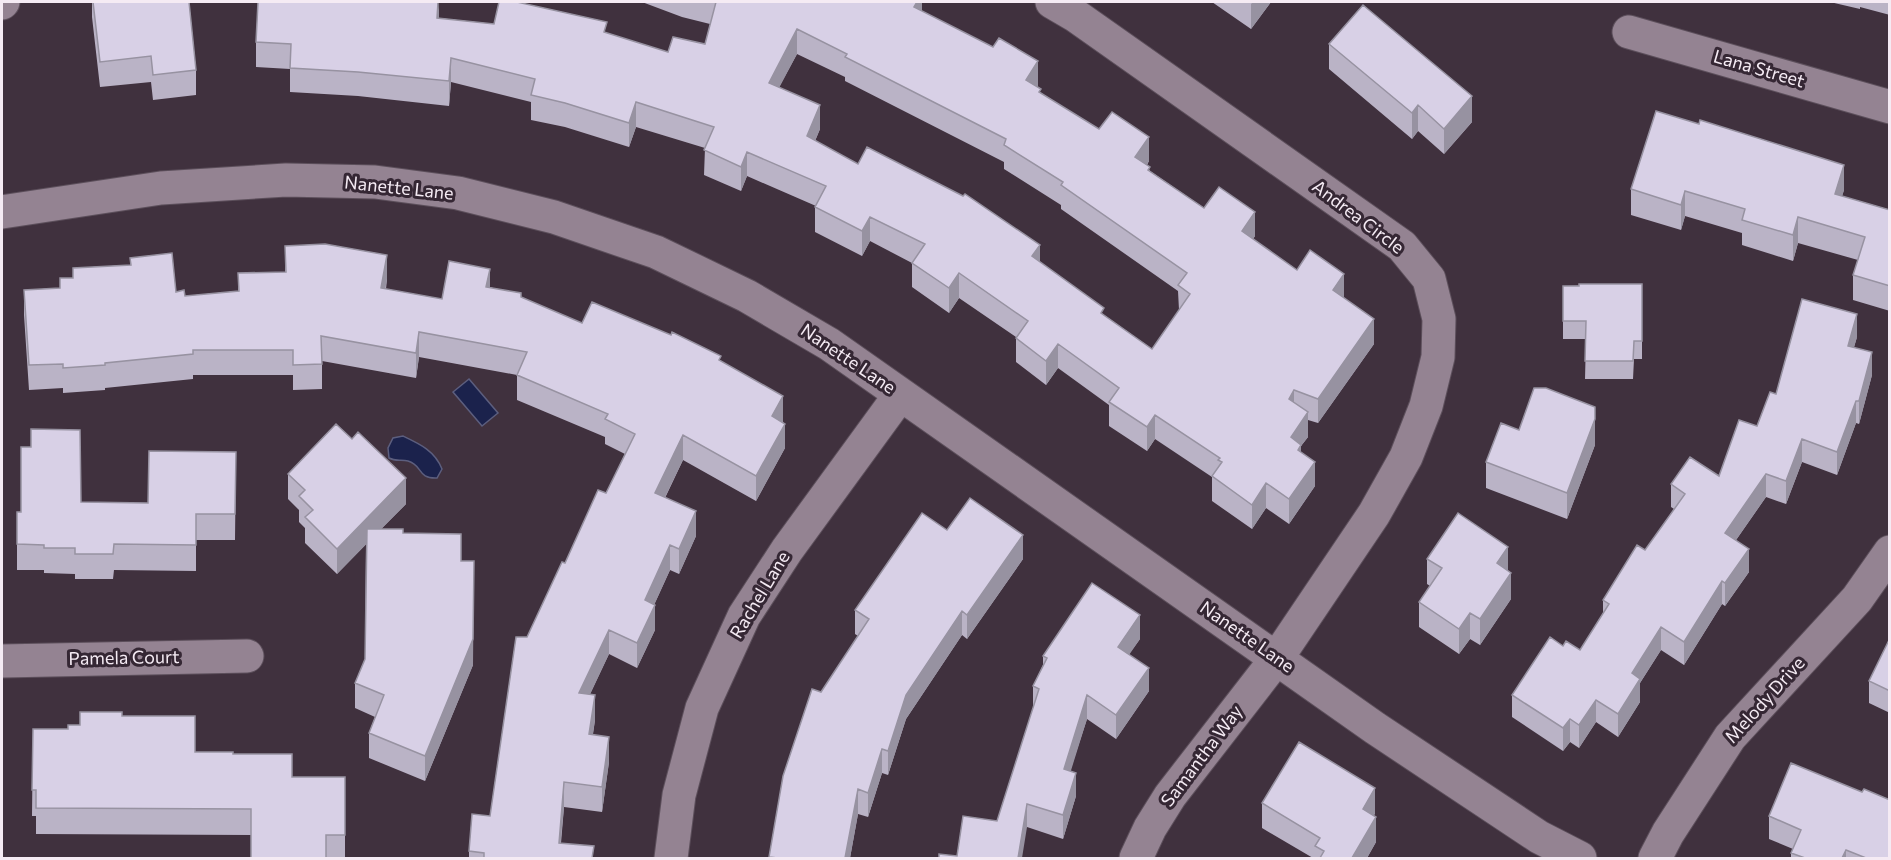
<svg xmlns="http://www.w3.org/2000/svg" width="1891" height="860" font-family="Commissioner,sans-serif">
<style>
.water{fill:#1b224c;stroke:#5c5e7e;stroke-width:1.5}
.lines{fill:none;stroke-linecap:round;stroke-linejoin:round}
.street-casing{stroke:#5c4f5b;stroke-width:35}
.secondary-casing{stroke:#5c4f5b;stroke-width:35}
.street{stroke:#948392;stroke-width:33}
.secondary{stroke:#948392;stroke-width:33}
.wall{fill:#bab3c6;fill-rule:evenodd}
.shaded-wall{fill:#9792a1}
.building{fill:#d8d0e6;stroke:#9792a1;stroke-width:1.5;fill-rule:evenodd}
.labels{text-anchor:middle;stroke-width:6;stroke-linejoin:round;paint-order:stroke}
.street-label{font-size:18px;fill:#f5ebf4;stroke:#352734}
</style>
<rect width="100%" height="100%" fill="#40313e"/>
<path class="water" d="M469,379L498,413L482,426L453,392Z
M403,436C420,444 435,451 442,469L437,478C417,479 423,465 408,461C401,459 396,462 389,458L388,448L393,438Z"/>
<g class="lines">
<defs>
<path id="street" d="M1052,2L1076,16L1402,246L1429,279L1439,319L1438,357L1426,406L1406,457L1374,514L1277,658L1170,796L1150,828L1136,858
M2,3L3,2
M1629,32L1890,107
M2,212L161,188L286,180L375,182L458,193L554,217L656,252L747,296L829,344L1375,728L1539,837L1580,858
M2,661L247,656
M671,858L679,795L702,708L744,616L787,550L900,395"/>
<path id="secondary" d="M1655,858L1668,833L1730,737L1857,599L1890,552"/>
</defs>
<use href="#street" class="street-casing"/>
<use href="#secondary" class="secondary-casing"/>
<use href="#street" class="street"/>
<use href="#secondary" class="secondary"/>
</g>
<path class="wall" d="M92,2H189L196,70V95L153,100L151,82L100,87L92,17Z
M642,2H922V11L1038,85L1037,87L1041,93L1149,161L1147,165L1150,171L1204,208L1255,236L1253,239L1297,270L1344,298L1374,344L1318,423L1308,420V437L1301,446V452L1315,486L1289,524L1266,508L1252,529L1212,501V477L1155,439L1147,451L1109,426V405L1058,368L1046,385L1016,362V337L959,298L949,313L912,287V263L870,241L862,256L815,232V207L816,206L747,176L741,191L704,175L705,148L636,127L629,147L565,127L531,120V102L451,82L449,106L358,96L290,92V69L256,67V42L439,18L494,24L607,33L668,52L705,44L710,24L682,17ZM797,54L845,77V81L1004,162V169L1061,205V209L1178,291L1179,310L1152,349L1104,315L1040,262L815,141L820,129L779,87Z
M1212,2H1271L1251,29Z
M1830,2H1890V15L1860,7V9Z
M1329,44L1472,122L1444,154L1418,131L1412,139L1329,69Z
M1631,189L1844,190L1842,196L1890,210V311L1853,300V275L1858,260L1798,243L1793,261L1742,245V233L1685,216L1681,230L1631,215Z
M285,246L387,279L386,289L442,299L490,287L521,297L582,323L721,362L783,421L785,448L756,501L683,460L665,498L696,536L679,574L670,570L654,605L655,630L637,668L609,654L590,694L595,720L593,734L609,762L602,812L564,807L561,843L594,858H469V851L490,816L527,637L565,563L606,493L625,454L605,444V437L517,400V375L419,357L416,378L322,361V389L293,390V375H193V379L105,388V390L63,393V388L29,390L24,315V290L60,288V278H73V268L130,265V258L176,292L185,296L238,291V273L285,272Z
M1642,284V359H1634L1633,379H1585L1586,339H1563V286Z
M1857,337L1854,347L1872,375L1859,424L1856,423L1837,475L1802,462L1786,504L1766,497L1736,540L1749,572L1725,606L1722,604L1684,665L1661,650L1640,683V702L1618,737L1596,722L1579,748L1570,742L1563,751L1512,717V695L1563,646L1580,650L1603,613V600L1645,550L1674,509L1671,507V484L1719,476L1757,426L1776,394Z
M1519,430L1595,445L1567,519L1486,488V462Z
M236,452L235,540H196V571L114,570L113,579H75V574L44,573V570H17V512L148,503Z
M288,474L406,504L381,529L403,533L461,561L473,665L425,781L369,758V733L375,717L355,708V683L365,659L366,544L337,574L305,543V528L299,522V510L288,499Z
M947,530L1023,559L967,639L962,635L906,719L888,775L882,773L868,817L858,814L850,858H769L821,692L858,636L855,634V610Z
M1427,559L1508,571L1511,599L1480,645L1470,639L1459,654L1419,627V602L1430,586L1427,584Z
M1890,638V713L1869,703V681Z
M1140,639L1129,654L1149,691L1116,739L1087,719L1070,771L1076,796L1063,839L1027,827L957,856L997,821L1033,708V686L1043,665V656Z
M122,716L195,752L233,754L292,777H345V858H251V835L36,834V816H32L33,729H68L80,725Z
M1262,803L1375,813L1374,816L1376,842L1367,858H1313L1262,828Z
M1769,816L1890,858H1791V853L1793,849L1769,839Z"/>
<path class="shaded-wall" d="M439,2V22L437,18Z
M917,2H922V16L914,7Z
M1253,2H1271L1251,29V4Z
M797,29V54L769,107V83Z
M451,58V82L449,106V81Z
M1038,61V85L1026,104V80Z
M1472,96V122L1444,154V129Z
M636,102V127L629,147V123Z
M820,105V129L807,160V136Z
M1418,105V131L1412,139V113Z
M1149,137V161L1135,181V157Z
M747,152V176L741,191V167Z
M1844,165V190L1835,219V194Z
M1685,191V216L1681,230V205Z
M1255,212V236L1242,256V231Z
M870,217V241L862,256V231Z
M1798,217V243L1793,261V235Z
M1040,245V270L1032,256Z
M387,255V279L381,313V288Z
M490,269V293L486,287Z
M959,273V298L949,313V288Z
M1344,274V298L1333,290Z
M1857,314V337L1848,368V346Z
M1374,319V344L1318,423V399Z
M419,332V357L416,378V353Z
M1058,344V368L1046,385V361Z
M1872,352V375L1859,424V401Z
M1294,390V414L1289,399Z
M783,396V421L772,441V416Z
M1856,401V423L1837,475V452Z
M1308,412V437L1301,446V469L1291,437Z
M1155,415V439L1147,451V427Z
M1595,419V445L1567,519V493Z
M785,424V448L756,501V476Z
M683,435V460L655,518V493Z
M1802,439V462L1786,504V481Z
M1315,462V486L1289,524V499Z
M1766,474V497L1725,556V533Z
M406,478V504L337,574V549Z
M1266,483V508L1252,529V505Z
M696,511V536L679,574V549Z
M1023,535V559L967,639V615Z
M670,545V570L645,625V600Z
M1508,547V573L1497,563Z
M1749,549V572L1725,606V583Z
M474,561L473,665L425,781V756Z
M1511,573V599L1480,645V619Z
M1722,581V604L1684,665V642Z
M655,605V630L637,668V643Z
M962,611V635L906,719L888,775V751L906,695Z
M1470,613V639L1459,654V629Z
M1140,615V639L1118,671V647Z
M1661,627V650L1640,683V702L1618,737V714L1632,673Z
M609,630V654L579,718V693Z
M1149,668V691L1116,739V715Z
M595,695V720L589,759V734Z
M1087,695V719L1064,793V769Z
M1596,700V722L1579,748V725Z
M1570,719V742L1563,751V728Z
M609,737V762L602,812V787Z
M882,749V773L868,817V793Z
M1076,773V796L1063,839V815Z
M564,782V807L559,858V843Z
M1375,788V813L1363,834V809Z
M858,789V814L850,858H845Z
M1027,804V827L1022,858H1018Z
M1376,817V842L1367,858H1352Z
M1846,850V858H1842Z"/>
<path class="building" d="M93,2H189L196,70L153,75L151,56L100,62Z
M258,2H438L437,18L494,24L499,2H517L607,22L604,32L668,52L673,37L705,44L716,2H715H917L914,7L993,47L999,38L1038,61L1026,80L1041,89L1039,92L1099,129L1112,112L1149,137L1135,157L1150,167L1148,170L1204,208L1219,187L1255,212L1242,231L1297,270L1310,250L1344,274L1333,290L1374,319L1318,399L1294,390L1289,399L1308,412L1291,437L1301,445L1298,450L1315,462L1289,499L1266,483L1252,505L1212,476L1222,462L1218,460L1220,458L1155,415L1147,427L1109,402L1119,388L1058,344L1046,361L1016,338L1028,321L959,273L949,288L912,263L925,244L870,217L862,231L815,207L826,186L747,152L741,167L704,150L714,127L636,102L629,123L565,103L531,95L535,79L451,58L449,81L358,72L290,68L291,44L256,42ZM797,29L847,54L845,57L1006,139L1004,145L1063,182L1061,185L1187,273L1178,285L1190,294L1152,349L1101,313L1104,308L1032,256L1040,245L965,194L963,196L867,147L858,164L807,136L820,105L769,83Z
M1363,5L1472,96L1444,129L1418,105L1412,113L1329,44Z
M1656,111L1699,124L1700,120L1844,165L1835,194L1890,210V286L1853,275L1865,237L1798,217L1793,235L1742,220L1745,209L1685,191L1681,205L1631,189Z
M325,244L387,255L381,288L442,299L449,261L490,269L486,287L521,293V297L582,323L592,302L671,335L672,332L721,356L719,360L783,396L772,416L785,424L756,476L683,435L655,493L696,511L679,549L670,545L645,600L655,605L637,643L609,630L579,693L595,695L589,734L609,737L602,787L564,782L559,843L594,846L592,858H484V853L469,851L472,814L490,816L516,637H527L562,562L565,563L598,490L606,493L635,434L605,419L608,414L517,375L527,352L419,332L416,353L321,336L322,364L293,365V350H193V354L105,363V365L63,368V364L29,365L24,290L60,288V278H73V268L131,265L130,258L172,253L176,292L184,290L185,296L239,291L238,273L286,272L285,246Z
M1579,284H1642V341H1634L1633,361H1585L1586,321H1563V286H1579Z
M1802,299L1857,314L1848,346L1872,352L1859,401H1856L1837,452L1802,439L1786,481L1766,474L1725,533L1749,549L1725,583L1722,581L1684,642L1661,627L1632,673L1640,679L1618,714L1596,700L1579,725L1570,719L1563,728L1512,695L1550,637L1563,646L1566,641L1580,650L1609,604L1603,600L1637,545L1645,550L1685,494L1671,484L1690,457L1719,476L1739,420L1757,426L1770,392L1776,394Z
M1534,388H1546L1595,407V419L1567,493L1486,462L1501,423L1519,430Z
M336,424L352,439L358,432L406,478L337,549L305,517L313,510L299,496L305,490L288,474Z
M31,429L80,430L81,502L148,503L149,451L236,452L235,514H196V545L114,544L113,554H75V548H44V545L17,544V512H21V447H31Z
M970,498L1023,535L967,615L962,611L906,695L888,751L882,749L868,793L858,789L845,858H778L769,857L783,776L812,689L821,692L869,619L855,610L922,513L947,530Z
M1458,513L1508,547L1497,563L1511,573L1480,619L1470,613L1459,629L1419,602L1442,568L1427,559Z
M367,529H403V533L461,534V561H474L473,639L425,756L369,733L384,695L355,683L365,659Z
M1092,583L1140,615L1118,647L1149,668L1116,715L1087,695L1064,769L1076,773L1063,815L1027,804L1018,858H939V854L957,856L963,816L997,821L1039,689L1033,686L1047,658L1043,656Z
M1890,638V691L1869,681Z
M80,712H122V716H195V752H233V754H292V777H345V835H326V858H251V809L36,808V790H32L33,729H68V725H80Z
M1299,742L1375,788L1363,809L1376,817L1352,858H1320L1324,851L1315,846L1320,838L1262,803Z
M1791,763L1862,792L1864,789L1890,800V858H1866L1846,850L1842,858H1805L1791,853L1801,830L1769,816Z"/>
<g class="labels">
<g class="street-label">
<text transform="translate(1759 69) rotate(16)" y="6">Lana Street</text>
<text transform="translate(399 188) rotate(6)" y="6">Nanette Lane</text>
<text transform="translate(1358 217) rotate(37)" y="6">Andrea Circle</text>
<text transform="translate(848 359) rotate(34)" y="6">Nanette Lane</text>
<text transform="translate(760 595) rotate(-59)" y="6">Rachel Lane</text>
<text transform="translate(1247 637) rotate(35)" y="6">Nanette Lane</text>
<text transform="translate(124 658) rotate(-1)" y="6">Pamela Court</text>
<text transform="translate(1765 700) rotate(-48)" y="6">Melody Drive</text>
<text transform="translate(1202 756) rotate(-53)" y="6">Samantha Way</text>
</g>
</g>
<rect width="1891" height="860" fill="none" stroke="#f5ebf4" stroke-width="6"/>
</svg>
